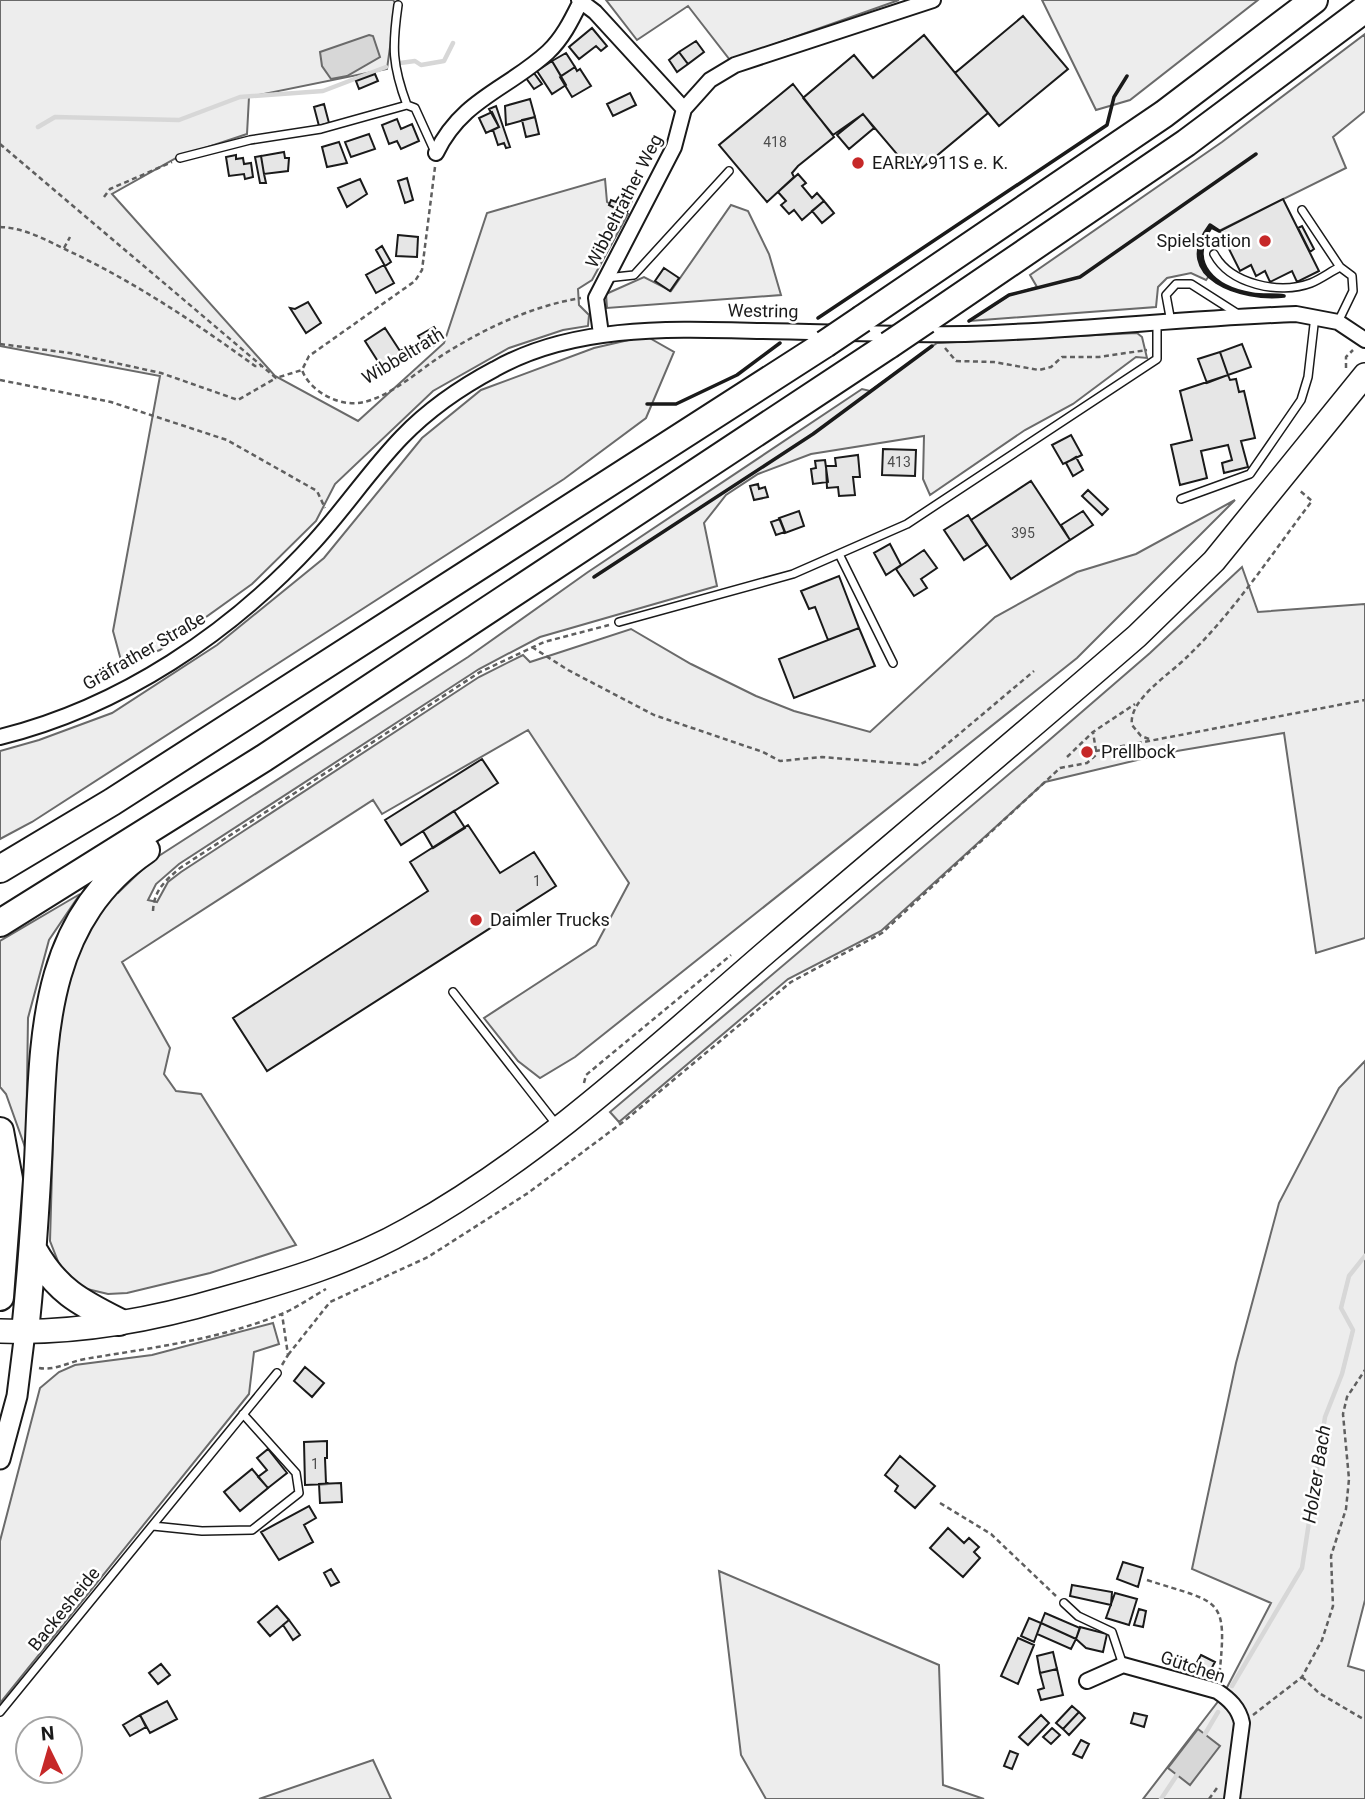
<svg xmlns="http://www.w3.org/2000/svg" width="1365" height="1799" font-family="Roboto,sans-serif">
<style>
.built{fill:#ededed;stroke:#6a6a6a;stroke-width:2}
.water{fill:#d7d7d7;stroke:#6a6a6a;stroke-width:2}
.lines{fill:none;stroke-linecap:round;stroke-linejoin:round}
.stream{stroke:#d7d7d7;stroke-width:4.5}
.building{fill:#e6e6e6;stroke:#1a1a1a;stroke-width:2}
.lane-casing{stroke:#1a1a1a;stroke-width:10}
.street-casing{stroke:#1a1a1a;stroke-width:18}
.secondary-casing{stroke:#1a1a1a;stroke-width:23}
.primary-casing{stroke:#1a1a1a;stroke-width:26}
.highway-casing{stroke:#1a1a1a;stroke-width:30}
.path{stroke:#5f5f5f;stroke-width:2.5;stroke-dasharray:5 3.5;stroke-linecap:butt}
.lane{stroke:#fff;stroke-width:7}
.street{stroke:#fff;stroke-width:14}
.secondary{stroke:#fff;stroke-width:19}
.primary{stroke:#fff;stroke-width:23}
.highway{stroke:#fff;stroke-width:26}
.highway-bridge-casing{stroke:#1a1a1a;stroke-width:30;stroke-linecap:butt}
.highway-bridge{stroke:#fff;stroke-width:26}
.wall{stroke:#1a1a1a;stroke-width:3.5}
.poi-dot{fill:#c62828;stroke:#fff;stroke-width:2.5}
.labels{text-anchor:middle;stroke-width:5;stroke-linejoin:round;paint-order:stroke}
.number-label{font-size:14px;fill:#4d4d4d}
.poi-label{font-size:18px;fill:#1a1a1a;stroke:#fff;text-anchor:start}
.street-label{font-size:18px;fill:#1a1a1a;stroke:#fff}
.water-label{font-size:19px;font-style:italic;fill:#1a1a1a;stroke:#fff}
</style>
<rect width="100%" height="100%" fill="#fff"/>
<path class="built" d="M0,0H393L396,4L387,69L249,97L247,134L178,157L112,194L275,376L358,421L444,343L487,213L605,179L607,202L628,214L592,280L578,289L579,305L589,315L588,326L563,330L509,348L433,391L335,484L316,521L252,584L160,650L122,664L113,631L160,376L0,346Z
M606,0H899L730,60L688,6L637,40Z
M1042,0H1258L1130,100L1096,110Z
M1365,34V111L1333,137L1346,168L1219,231L1210,225L1199,250L1201,264L1209,276L1206,280L1191,273L1167,278L1158,287L1156,307L969,321L1010,295L1037,287L1030,275L1222,142Z
M731,205L748,211L769,254L781,295L607,308L606,294L644,277L671,291Z
M1137,333L1142,337L1147,358L1136,357L1073,404L1025,430L930,495L923,479L924,436L811,454L758,474L726,495L704,523L717,586L540,637L479,669L179,864L156,884L148,900L157,902L168,882L181,872L479,677L523,655L530,662L631,629L691,664L756,696L794,711L870,732L995,617L1077,572L1136,554L1235,500L1077,658L575,1057L540,1078L518,1061L484,1018L596,945L629,883L528,730L382,814L373,800L122,962L170,1048L164,1074L176,1091L201,1094L296,1245L210,1273L127,1293L108,1294L83,1288L61,1269L50,1241L56,1035L69,964L111,891L118,893L151,861L468,657L588,572L862,389L870,391L937,343Z
M646,336L674,352L646,418L564,479L32,822L0,839V751L39,740L112,713L217,645L324,558L422,438L481,390L594,348Z
M1242,567L1258,612L1365,604V938L1316,953L1284,733L1171,752L1045,782L881,931L788,979L619,1122L610,1112L1047,742L1150,653Z
M80,894L49,940L28,1018L26,1150L6,1094L0,1087V941Z
M1365,1061V1600L1348,1666L1365,1671V1799H1143L1223,1695L1271,1603L1192,1569L1236,1363L1279,1203L1339,1088Z
M273,1323L279,1344L254,1352L249,1394L0,1703V1541L40,1388L59,1372L75,1365L152,1355Z
M719,1571L939,1665L943,1785L984,1799H766L741,1755Z
M373,1760L391,1799H259Z"/>
<path class="water" d="M369,35L373,36L380,57L347,76L331,79L322,66L320,52Z
M1198,1729L1220,1746L1190,1785L1168,1768Z"/>
<g class="lines">
<path class="stream" d="M400,63L415,61L421,65L444,61L453,43
M38,127L55,117L179,120L240,97L323,91L386,67
M1232,1686L1302,1568L1325,1417L1342,1374L1353,1330L1341,1308L1349,1276L1365,1256
M1202,1739L1218,1712
M1161,1799L1179,1772"/>
</g>
<path class="building" d="M1023,16L1068,69L999,126L955,73Z
M592,28L607,46L601,51L596,46L579,59L569,47Z
M924,35L988,113L922,168L915,160L907,166L863,114L833,135L803,98L854,55L873,78Z
M696,41L704,52L688,64L679,52Z
M679,52L688,64L677,72L669,60Z
M566,53L575,67L561,76L552,61Z
M552,61L566,85L552,94L537,71Z
M575,67L577,71L580,69L591,86L572,97L560,77Z
M534,73L542,84L534,89L526,78Z
M375,74L378,81L359,89L356,81Z
M793,84L834,137L798,166L792,173L794,177L767,202L719,145Z
M630,93L636,105L613,116L607,104Z
M530,99L535,117L506,125L505,106Z
M324,104L329,123L319,126L314,107Z
M496,106L510,147L506,148L504,143L498,145L493,130L499,127L489,109Z
M492,112L499,127L486,133L479,118Z
M863,114L874,128L849,149L837,135Z
M535,117L539,134L526,137L522,120Z
M397,119L401,129L412,124L419,141L401,149L397,141L389,144L382,125Z
M369,134L375,149L351,157L345,142Z
M339,142L347,163L327,167L322,147Z
M284,152L285,158H289L288,171L264,174L261,156Z
M236,155V159L243,158L244,164L251,163L253,177L245,179L244,174L229,176L226,157Z
M261,156L264,174L266,183H260L255,157Z
M798,174L806,183L802,186L812,198L817,193L824,201L802,220L794,210L789,214L781,205L786,201L778,192Z
M407,178L413,200L405,203L398,181Z
M360,179L367,194L347,207L338,188Z
M621,193L633,199L626,214L609,205L611,200L616,202Z
M1283,199L1319,271L1297,282L1292,271L1270,282L1265,271L1256,276L1251,265L1240,271L1220,231Z
M824,201L834,213L822,223L812,211Z
M1302,226L1314,249L1310,252L1298,228Z
M398,235L418,237L417,257L396,256Z
M382,246L391,262L385,266L376,250Z
M384,265L394,283L376,293L366,275Z
M664,268L679,278L670,291L655,281Z
M308,302L321,323L306,333L290,308L295,309Z
M434,327L443,340L427,350L418,336Z
M385,328L400,351L404,349L408,356L384,371L365,341Z
M1242,344L1251,367L1228,375L1220,352Z
M1220,352L1228,375L1207,383L1198,359Z
M1228,375L1230,380L1236,379L1239,392L1244,391L1255,438L1241,441L1248,467L1224,473L1222,463L1232,460L1228,445L1201,451L1207,478L1180,485L1171,445L1192,440L1180,391Z
M1071,435L1082,455L1063,464L1052,445Z
M883,449L916,450L915,476L882,475Z
M858,455L860,477H853L855,495L839,496L838,487L827,488L826,466H836L835,458Z
M1076,457L1083,470L1073,476L1066,463Z
M825,460L828,482L813,484L811,469L816,468L815,461Z
M1031,481L1070,540L1011,579L971,520Z
M758,484L759,489L765,487L768,497L754,500L750,486Z
M1088,490L1108,509L1102,515L1082,496Z
M799,511L804,526L785,533L779,518Z
M1083,511L1093,525L1070,540L1061,525Z
M968,515L987,545L964,560L944,530Z
M780,519L785,532L776,535L771,522Z
M890,544L901,565L886,575L874,553Z
M924,550L937,568L921,579L927,588L914,596L896,569Z
M839,576L859,628L828,640L815,607L809,609L801,591Z
M859,628L875,666L794,698L779,659Z
M482,759L498,783L401,845L385,820Z
M454,811L465,828L433,848L423,831Z
M468,825L500,873L534,852L556,886L267,1071L233,1018L428,891L410,862Z
M305,1367L324,1383L312,1397L294,1381Z
M327,1441V1458H325L326,1483L329,1484L305,1485L304,1442Z
M268,1449L287,1473L268,1488L258,1477L267,1470L257,1458Z
M900,1456L935,1486L915,1508L895,1491L898,1486L885,1475Z
M252,1469L268,1488L240,1511L224,1492Z
M341,1483L342,1502L320,1503L319,1484Z
M309,1506L316,1518L304,1525L313,1542L279,1560L261,1532Z
M948,1528L964,1543L969,1538L979,1547L974,1552L980,1558L963,1577L930,1548Z
M1123,1562L1143,1568L1138,1587L1117,1579Z
M331,1569L339,1582L331,1586L324,1573Z
M1072,1585L1112,1592L1111,1605L1070,1596Z
M1115,1593L1137,1599L1129,1625L1106,1618Z
M277,1606L289,1620L270,1636L258,1622Z
M1139,1609L1146,1611L1143,1627L1134,1625Z
M1045,1613L1080,1628L1076,1639L1041,1623Z
M1029,1618L1041,1623L1034,1642L1021,1636Z
M289,1620L300,1635L293,1640L283,1625Z
M1041,1623L1076,1639L1071,1649L1037,1634Z
M1080,1627L1107,1634L1103,1652L1086,1648L1076,1639Z
M1018,1638L1034,1645L1018,1684L1001,1676Z
M1053,1652L1057,1669L1040,1673L1037,1656Z
M1201,1655L1215,1662L1205,1680L1191,1673Z
M161,1664L170,1675L158,1684L149,1673Z
M1057,1669L1063,1695L1041,1700L1038,1690L1044,1688L1040,1673Z
M167,1701L177,1719L150,1733L140,1715Z
M1072,1706L1079,1712L1063,1729L1056,1723Z
M1079,1712L1085,1718L1069,1735L1063,1729Z
M1134,1713L1147,1716L1144,1727L1131,1723Z
M140,1715L146,1727L130,1736L123,1725Z
M1041,1715L1049,1723L1028,1745L1019,1737Z
M1052,1728L1060,1735L1051,1744L1043,1737Z
M1081,1740L1089,1744L1082,1758L1073,1754Z
M1010,1751L1018,1754L1012,1769L1004,1766Z"/>
<g class="lines">
<defs>
<path id="lane" d="M398,5C392,47 392,65 407,105
M180,158L250,140L321,129L407,105L415,108L435,152
M1302,210L1340,267L1352,276L1353,291L1338,322
M1214,254C1230,284 1279,295 1311,283C1321,279 1330,272 1340,267
M606,278L634,275L729,171
M1171,322L1166,295L1176,284H1191L1238,314
M1181,499L1250,474L1301,400L1308,377L1315,316
M840,556L893,663
M619,622L793,574L907,524L1157,359V323
M453,992L556,1124
M153,1526L202,1531L252,1530L299,1493L296,1473L243,1414
M1064,1603L1078,1616L1112,1632L1123,1665
M0,1712L277,1373"/>
<path id="street" d="M579,0L595,12L684,109L674,147L596,298L601,334
M684,109L710,80L735,65L933,0
M436,153C462,99 508,89 548,52C563,38 572,19 581,1
M0,737C121,707 231,633 314,542C345,508 371,469 402,437C429,409 461,387 495,369C575,324 674,329 763,331C830,332 898,335 965,334C1076,331 1186,318 1296,314L1338,322L1365,340
M1087,1681L1123,1665L1217,1691C1229,1699 1239,1708 1242,1723L1232,1799"/>
<path id="secondary" d="M0,1459L17,1396L25,1332"/>
<path id="primary" d="M0,1331C74,1334 152,1320 223,1299C287,1281 351,1262 409,1229C542,1155 656,1047 771,948C893,844 1016,741 1137,636L1214,561L1365,375"/>
<path id="highway" d="M862,319L1164,114L1314,0
M926,320L1186,143L1365,9
M0,869L112,802L825,344
M0,923L264,758L889,345
M0,1131L9,1179L0,1297
M33,1249C56,1290 79,1302 119,1322
M25,1332C31,1275 35,1219 38,1162C44,1045 38,924 146,850"/>
</defs>
<use href="#lane" class="lane-casing"/>
<use href="#street" class="street-casing"/>
<use href="#secondary" class="secondary-casing"/>
<use href="#primary" class="primary-casing"/>
<use href="#highway" class="highway-casing"/>
<path class="path" d="M0,144L276,378L302,370
M435,167L422,270L415,281L309,356L302,370C310,392 341,408 364,402C390,396 416,373 438,358C481,330 531,306 581,298
M104,197L110,189L172,162
M0,227C26,228 48,241 71,252C136,283 196,323 255,366H261
M64,248L70,237
M0,344L70,353L161,373L238,400L276,378
M945,348L956,361L994,362L1039,370L1051,367L1062,357H1099L1147,350
M1346,368V357L1353,350
M0,380L111,402L227,440L317,491L325,508
M532,647L568,670L654,715L763,752L780,761L822,757L919,765L927,761L1034,671
M1149,739L1141,736L1132,725C1128,700 1170,674 1187,657C1235,611 1272,553 1312,501L1299,490
M1096,751L1093,732L1135,704
M1067,757L1093,732
M153,911C154,890 165,881 180,868L480,672L544,642L609,625
M584,1083L586,1075L731,955
M288,1355L330,1302L428,1257L528,1193L623,1122L791,982L882,933L1060,768L1087,763L1096,755V751L1365,700
M282,1365L288,1355L282,1314
M39,1368C55,1371 68,1362 85,1359C150,1348 217,1340 279,1315C295,1309 310,1298 326,1289
M940,1503L991,1534L1057,1597
M1147,1580C1221,1604 1228,1595 1219,1678
M1302,1677L1319,1693L1365,1720
M1253,1715L1302,1677L1322,1640L1333,1606L1331,1556L1346,1509L1349,1479L1343,1414L1347,1397L1365,1370
M1209,1799L1217,1788"/>
<use href="#lane" class="lane"/>
<use href="#street" class="street"/>
<use href="#secondary" class="secondary"/>
<use href="#primary" class="primary"/>
<use href="#highway" class="highway"/>
<defs>
<path id="highway-bridge" d="M825,344L862,319
M889,345L926,320"/>
</defs>
<use href="#highway-bridge" class="highway-bridge-casing"/>
<use href="#highway-bridge" class="highway-bridge"/>
<path class="wall" d="M1210,225L1219,231L1211,227C1187,264 1215,288 1252,294C1263,296 1276,294 1284,296C1243,301 1170,278 1210,225Z
M818,318L1107,125L1114,97L1127,76
M969,321L1009,295L1080,277L1256,154
M647,404H676L737,375L780,343
M594,577L813,434L932,346"/>
</g>
<g class="poi-dot">
<circle cx="858" cy="163" r="7"/>
<circle cx="1265" cy="241" r="7"/>
<circle cx="1087" cy="752" r="7"/>
<circle cx="476" cy="920" r="7"/>
</g>
<g class="labels">
<g class="number-label">
<text x="775" y="147">418</text>
<text x="899" y="467">413</text>
<text x="1023" y="538">395</text>
<text x="537" y="886">1</text>
<text x="315" y="1469">1</text>
</g>
<g class="poi-label">
<text x="872" y="169">EARLY 911S e. K.</text>
<text x="1251" y="247" text-anchor="end">Spielstation</text>
<text x="1101" y="758">Prellbock</text>
<text x="490" y="926">Daimler Trucks</text>
</g>
<g class="street-label">
<text transform="translate(624 201) rotate(-63)" y="6">Wibbeltrather Weg</text>
<text transform="translate(763 311) rotate(1)" y="6">Westring</text>
<text transform="translate(403 356) rotate(-31)" y="6">Wibbeltrath</text>
<text transform="translate(144 651) rotate(-30)" y="6">Gräfrather Straße</text>
<text transform="translate(64 1609) rotate(-51)" y="6">Backesheide</text>
<text transform="translate(1193 1667) rotate(18)" y="6">Gütchen</text>
</g>
<g class="water-label">
<text transform="translate(1316 1474) rotate(-81)" y="7">Holzer Bach</text>
</g>
</g>
<g transform="translate(49 1750) rotate(355)"><circle r="33" fill="#ffffff" stroke="#a3a3a3" stroke-width="2"/>
<path d="M0-5L12 26L0 18L-12 26Z" fill="#c62828"/>
<text y="-10" font-size="19" font-weight="bold" text-anchor="middle" fill="#1a1a1a">N</text>
</g>
</svg>
